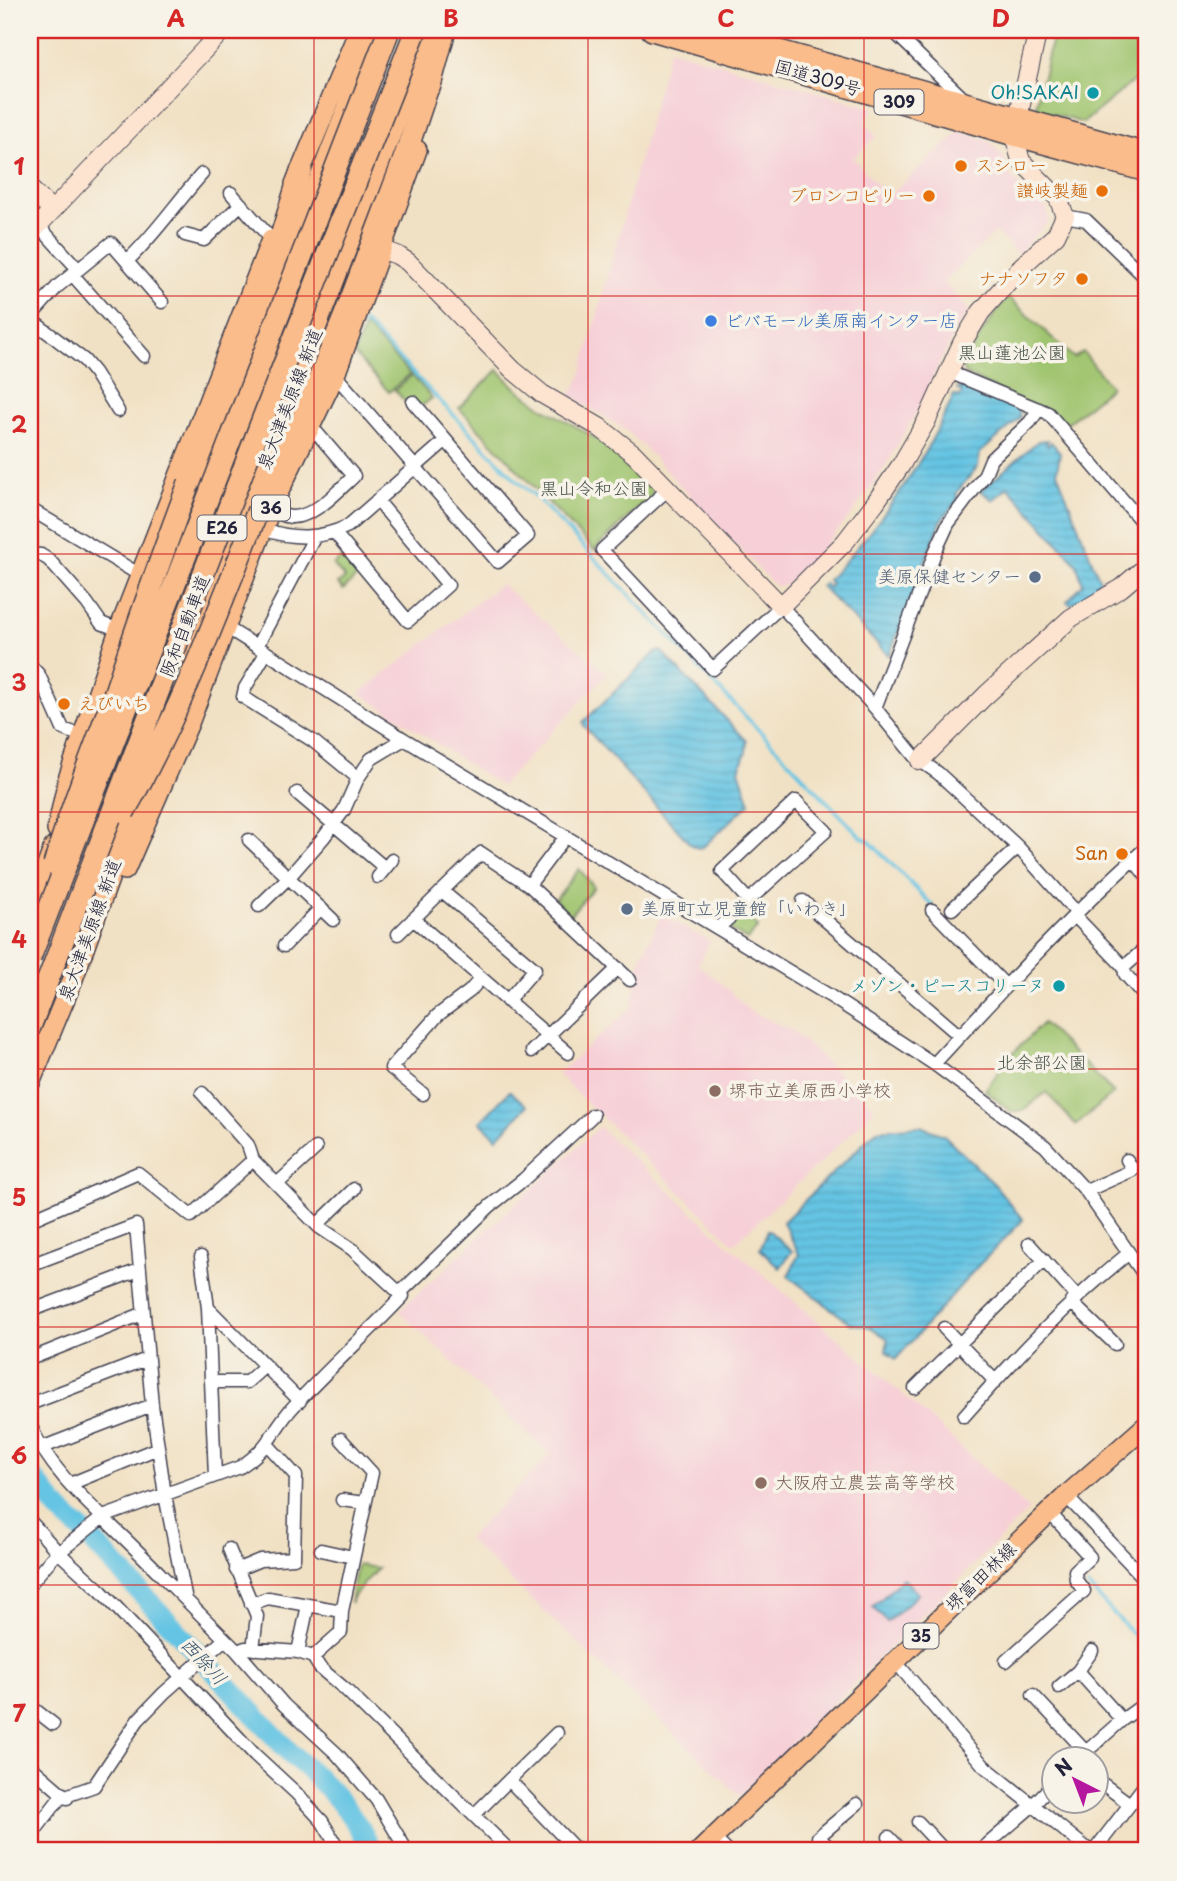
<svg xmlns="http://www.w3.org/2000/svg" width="1177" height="1881" font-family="'Playpen Sans','Klee One',sans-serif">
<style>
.built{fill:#f6cfd7}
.green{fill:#a0c56f;stroke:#617455;stroke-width:2}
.water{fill:url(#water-rules);stroke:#44738f;stroke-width:2}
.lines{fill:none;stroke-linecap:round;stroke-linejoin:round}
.stream{stroke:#65c4e3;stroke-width:3.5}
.river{stroke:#65c4e3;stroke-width:21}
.street-casing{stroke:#413f50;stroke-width:15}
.secondary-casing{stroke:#413f50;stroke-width:20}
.primary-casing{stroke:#413f50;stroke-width:22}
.highway-casing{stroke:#413f50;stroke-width:24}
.street{stroke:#fff;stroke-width:12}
.secondary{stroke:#fde4d1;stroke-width:18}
.primary{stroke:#fabc8b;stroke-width:19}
.highway{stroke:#fabc8b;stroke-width:21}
.highway-bridge-casing{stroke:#413f50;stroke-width:24;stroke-linecap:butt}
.highway-bridge{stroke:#fabc8b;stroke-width:21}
.grid{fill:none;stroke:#d62828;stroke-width:2;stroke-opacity:0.55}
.culture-dot{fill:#0f9aa8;stroke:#f7f3e8;stroke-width:2.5}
.food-dot{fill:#e8710a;stroke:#f7f3e8;stroke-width:2.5}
.shop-dot{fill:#3f7fe0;stroke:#f7f3e8;stroke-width:2.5}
.service-dot{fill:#5c6f8a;stroke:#f7f3e8;stroke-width:2.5}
.education-dot{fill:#8d6e63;stroke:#f7f3e8;stroke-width:2.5}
.labels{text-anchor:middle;stroke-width:7;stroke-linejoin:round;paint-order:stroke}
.shield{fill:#f7f3e8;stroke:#62616f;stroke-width:2}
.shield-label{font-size:16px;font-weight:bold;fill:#22223b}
.street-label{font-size:18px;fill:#22223b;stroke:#f7f3e8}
.culture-label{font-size:18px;fill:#0d838f;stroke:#f7f3e8;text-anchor:end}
.food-label{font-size:18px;fill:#c56008;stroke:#f7f3e8;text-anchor:end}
.shop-label{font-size:18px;fill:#366cbe;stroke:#f7f3e8;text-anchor:start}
.park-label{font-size:18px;fill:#48534b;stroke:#f7f3e8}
.service-label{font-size:18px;fill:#4e5e75;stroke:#f7f3e8;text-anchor:end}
.education-label{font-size:18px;fill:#785e54;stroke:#f7f3e8;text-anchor:start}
.water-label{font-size:19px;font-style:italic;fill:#36536d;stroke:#f7f3e8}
.neatline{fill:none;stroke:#d62828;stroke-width:2.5}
.grid-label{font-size:23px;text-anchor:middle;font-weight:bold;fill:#d62828}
</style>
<defs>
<pattern id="water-rules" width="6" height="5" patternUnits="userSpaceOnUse" patternTransform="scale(1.75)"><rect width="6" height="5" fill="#65c4e3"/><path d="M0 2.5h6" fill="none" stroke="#57a8c4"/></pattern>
</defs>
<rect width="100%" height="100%" fill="#f7f3e8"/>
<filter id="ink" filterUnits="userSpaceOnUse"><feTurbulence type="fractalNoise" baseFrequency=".0143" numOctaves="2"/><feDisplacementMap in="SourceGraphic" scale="14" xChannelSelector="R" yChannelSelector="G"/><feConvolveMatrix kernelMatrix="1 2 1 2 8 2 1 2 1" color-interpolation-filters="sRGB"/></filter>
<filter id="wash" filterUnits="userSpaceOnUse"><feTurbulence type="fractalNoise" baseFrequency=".00686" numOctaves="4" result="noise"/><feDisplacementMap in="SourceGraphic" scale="28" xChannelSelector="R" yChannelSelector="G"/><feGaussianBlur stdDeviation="1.57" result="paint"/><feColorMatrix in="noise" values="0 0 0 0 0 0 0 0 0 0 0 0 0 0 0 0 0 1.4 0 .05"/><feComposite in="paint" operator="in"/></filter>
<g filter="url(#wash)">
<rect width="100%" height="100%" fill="#f1e1c4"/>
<path class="built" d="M669,49L874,108L864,122L876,137L853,158L888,197L960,131L990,142L1005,159L1007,170L1014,180L1047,209L1049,221L1017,254L996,232L943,282L969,310L957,327L915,415L885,467L852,514L815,557L786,585L775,586L646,449L627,431L570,395L580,379Z
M501,584L607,674L501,786L360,693Z
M661,915L710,941L698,965L721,983L750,1011L793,1031L874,1107L866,1119L734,1244L557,1074L632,1007L640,961Z
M599,1127L731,1247L923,1412L1029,1510L740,1796L467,1539L550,1455L399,1311Z"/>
<path class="green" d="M1054,30H1076L1147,43V83L1142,74L1083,123L1039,110L1036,106Z
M1008,297L1074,358L1083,352L1111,387L1065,425L964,373L963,367L980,335Z
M365,326L410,374L389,392L354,354Z
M498,370L517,389L542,407L594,437L613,450L652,488V495L594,550L459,408Z
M412,375L432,398L423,405L409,406L395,390Z
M344,556L360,574L343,590L338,584L345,578L333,565Z
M579,869L594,887L570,915L555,900Z
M745,913L758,927L747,940L731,930V926Z
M1043,1023L1114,1093L1076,1125L1046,1092L1024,1110L1011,1112L985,1090L1013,1053Z
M357,1565L378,1568C368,1580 357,1589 350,1603Z"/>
<path class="water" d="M964,385L1019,410L1020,418L980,453L978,466L957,492V501L942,519L930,548L889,656L821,586L824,583L828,588L831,584L828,580C881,524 923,465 954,395L960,397L962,392L957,389Z
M1048,440L1046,444L1048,446L1051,442L1060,452L1057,472L1102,586L1076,602L1070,604L1067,601L1083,584L1076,563L1008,487L993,500L981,491L1038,441Z
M661,651L747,741L746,752L739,770L750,803L703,847L698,848L691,845L584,726L583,722L656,652Z
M510,1091L527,1106L497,1138L480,1122Z
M920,1126L944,1135L995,1185L1023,1220L978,1266L896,1359L886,1351L888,1339L870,1327L850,1323L788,1276L799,1254L783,1222L877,1130Z
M768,1230L792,1251L780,1268L760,1249Z
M903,1578L918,1594L887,1622L873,1607Z"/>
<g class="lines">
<path class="stream" d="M363,326L364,322L517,481L534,495L861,837L868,840L932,905
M1088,1586L1147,1649"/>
<path class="river" d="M30,1474L60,1511L90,1538L293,1756C327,1784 352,1812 373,1851"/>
</g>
</g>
<g filter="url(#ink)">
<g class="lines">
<defs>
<path id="street" d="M892,30L965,100
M905,42L916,30
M231,193L271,239
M1065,216L1086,220L1147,279
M38,225L78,269
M185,235L204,240L241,204
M127,261C155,235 176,203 202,174
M72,274L144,356
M30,317L58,286L111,243L162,302
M30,319L84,360L94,372L118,411
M949,372L1048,413L1147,528
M335,375L498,562L528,536L413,402
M668,489L602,550L713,669L781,606L875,708L915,757L938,773L1018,847L1076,912
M30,509L145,578
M270,510C277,512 285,517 292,517C315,517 338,491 354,476L317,433L310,430
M262,529C292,539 319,540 348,526L445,441
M334,532L408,621L448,585L377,500
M30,554L41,555L49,560L87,603L101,623L119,630
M221,624L404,739L830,996L934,1064L1045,1146L1086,1191L1147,1279
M257,646L314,538
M266,653L245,688L243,697L313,741L358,778
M30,665L39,675L63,729L83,736
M875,708L936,550L948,524L984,476L991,459L1030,422L1039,409
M297,793L385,868
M249,840L333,920
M1133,859L1147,877
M378,877L392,860
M529,885L566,836
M442,891L535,969L507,1001
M803,901L960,1036
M259,906L289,877L324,837L344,810L358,778L371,759L404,739
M952,909L1018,847
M932,910L1005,985
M1074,915L1124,967L1125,974L1147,999
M413,919L568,1053
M718,928L826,831L796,801L722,871L749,901
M398,934L481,853L529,885L630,980
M284,946L321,908
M1124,967L1147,947
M532,1051L618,968
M934,1064C1003,989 1071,914 1147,847
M202,1093L248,1145L253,1160
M423,1094L391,1068L438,1015L470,991L481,978
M277,1184L316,1148
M1086,1191L1133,1170L1127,1160
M30,1220L138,1173L191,1216L253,1160L319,1227L352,1249L403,1296C367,1334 328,1369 293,1407C271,1431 271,1447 240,1467L103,1517L52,1558L30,1584
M317,1225L354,1189
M1029,1244L1077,1297
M201,1257L208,1308L215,1476
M30,1265L136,1225L152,1405L165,1495L186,1600L237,1651L284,1705L337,1754L376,1799L407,1851
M400,1293L490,1206L523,1180L593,1115
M1071,1302L1115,1344
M208,1308L300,1401
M30,1311L139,1270
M944,1328L995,1381
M30,1359L142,1314
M211,1382H247L265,1366
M915,1388L1044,1260
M30,1404L147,1359
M964,1416C1016,1357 1068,1302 1129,1253
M30,1425C50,1470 86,1501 121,1535C143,1556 164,1578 186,1600
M41,1448L152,1405
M70,1484L158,1448
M1066,1496L1147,1581
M342,1500L365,1503
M30,1521L57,1551L101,1591L255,1755L295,1792L322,1821L340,1851
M229,1549L257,1616L253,1649
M321,1550L353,1557
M236,1570L260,1560L294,1558L296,1476L267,1444
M251,1604L268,1598L342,1611
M1145,1618L1147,1621
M237,1651L245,1648L298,1652L313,1657L320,1668L345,1689L510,1851
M298,1652L308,1605
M313,1657L341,1632L342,1611L372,1473L341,1439
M895,1661L984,1766L1090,1851
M1006,1661L1084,1591L1076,1580L1075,1571L1090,1557L1049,1512
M1078,1671L1122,1720
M1059,1687L1078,1671L1092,1651
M1033,1695L1086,1752
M30,1706L53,1724
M1079,1758L1122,1720L1147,1702
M30,1766L67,1798
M1096,1779L1130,1804
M509,1780L557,1733
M474,1815L509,1780L577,1851
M918,1822L945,1851
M30,1837L60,1798L94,1786L138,1720L164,1693L225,1639
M889,1837L902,1851
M714,1838L727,1851
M833,1851L818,1837L857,1804
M980,1851L1032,1806L1054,1783
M1094,1851L1144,1786L1147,1788"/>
<path id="secondary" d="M30,189L52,210
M30,234L223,30
M381,249L397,255L408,262L513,370L542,394L599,427L634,454L781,606L845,542L875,503L901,465L926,422L962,343L981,312L1022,266L1056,235L1065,216L1058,198L1021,161L1014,135L1038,30
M920,761L986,695L1071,618L1121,588L1147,566"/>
<path id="primary" d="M431,86L446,30
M295,184L359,30
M190,508L378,30
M190,656L431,30
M57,830L68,779L119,630L271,240
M125,870L189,723L270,510L335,375L417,150
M30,910L54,847
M30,1083L73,979L139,796
M700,1851L1066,1496L1147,1425"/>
<path id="highway" d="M652,30L1014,135L1147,171
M704,30L1147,154
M407,108L418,68
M189,483L267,282L301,171
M258,510L299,428L345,315L404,159L433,72"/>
</defs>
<use href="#street" class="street-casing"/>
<use href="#secondary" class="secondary-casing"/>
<use href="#primary" class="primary-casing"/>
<use href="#highway" class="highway-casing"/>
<use href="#street" class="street"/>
<use href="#secondary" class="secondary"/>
<use href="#primary" class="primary"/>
<use href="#highway" class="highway"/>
<defs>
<path id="highway-bridge" d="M124,812C178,719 219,610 258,510
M54,865C71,805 95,748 116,689C139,620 163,551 189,483
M30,958L389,30
M30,1027L275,387L416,30"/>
</defs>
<use href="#highway-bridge" class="highway-bridge-casing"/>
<use href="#highway-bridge" class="highway-bridge"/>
</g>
</g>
<path class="grid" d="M314,30V1851M588,30V1851M864,30V1851M30,296H1147M30,554H1147M30,812H1147M30,1069H1147M30,1327H1147M30,1585H1147"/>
<g class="culture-dot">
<circle cx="1093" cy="93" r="7"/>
<circle cx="1059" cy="986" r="7"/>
</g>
<g class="food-dot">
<circle cx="961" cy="166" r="7"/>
<circle cx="1102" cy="191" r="7"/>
<circle cx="929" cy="196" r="7"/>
<circle cx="1082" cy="279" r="7"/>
<circle cx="64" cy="704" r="7"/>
<circle cx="1122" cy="854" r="7"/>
</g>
<circle class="shop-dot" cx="711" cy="321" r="7"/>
<g class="service-dot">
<circle cx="1035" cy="577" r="7"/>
<circle cx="627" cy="909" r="7"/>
</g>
<g class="education-dot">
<circle cx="715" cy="1091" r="7"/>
<circle cx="761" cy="1483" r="7"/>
</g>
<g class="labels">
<g class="shield">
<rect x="874.5" y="89.5" width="49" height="25" rx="5"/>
<rect x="252" y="495.5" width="38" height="25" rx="5"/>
<rect x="197.5" y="515.5" width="49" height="25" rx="5"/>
<rect x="903.5" y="1623.5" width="35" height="25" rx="5"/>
</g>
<g class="shield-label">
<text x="899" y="108">309</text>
<text x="271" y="514">36</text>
<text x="222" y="534">E26</text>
<text x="921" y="1642">35</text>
</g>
<g class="street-label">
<text transform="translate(818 78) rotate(16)" y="6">国道309号</text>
<text transform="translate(290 399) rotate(-69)" y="6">泉大津美原線 新道</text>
<text transform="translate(185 626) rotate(-69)" y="6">阪和自動車道</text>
<text transform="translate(90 930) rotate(-70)" y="6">泉大津美原線 新道</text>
<text transform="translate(981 1577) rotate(-44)" y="6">堺富田林線</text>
</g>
<g class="culture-label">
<text x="1079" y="99">Oh!SAKAI</text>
<text x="1045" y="992">メゾン・ピースコリーヌ</text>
</g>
<g class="food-label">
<text x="975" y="172" text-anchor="start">スシロー</text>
<text x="1088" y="197">讃岐製麺</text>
<text x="915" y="202">ブロンコビリー</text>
<text x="1068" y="285">ナナソフタ</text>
<text x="78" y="710" text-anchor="start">えびいち</text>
<text x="1108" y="860">San</text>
</g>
<g class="shop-label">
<text x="725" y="327">ビバモール美原南インター店</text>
</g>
<g class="park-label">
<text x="1012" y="359">黒山蓮池公園</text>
<text x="594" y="495">黒山令和公園</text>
<text x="1042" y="1069">北余部公園</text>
</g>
<g class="service-label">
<text x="1021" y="583">美原保健センター</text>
<text x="641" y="915" text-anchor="start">美原町立児童館「いわき」</text>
</g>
<g class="education-label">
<text x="729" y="1097">堺市立美原西小学校</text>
<text x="775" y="1489">大阪府立農芸高等学校</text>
</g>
<g class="water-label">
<text transform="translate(204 1661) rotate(47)" y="7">西除川</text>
</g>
</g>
<rect width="1177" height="1881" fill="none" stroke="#f7f3e8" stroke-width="77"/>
<g transform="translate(1075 1780) rotate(318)"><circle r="33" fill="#f7f3e8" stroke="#a29fa3" stroke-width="2"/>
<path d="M0-5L12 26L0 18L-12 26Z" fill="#b5179e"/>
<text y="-10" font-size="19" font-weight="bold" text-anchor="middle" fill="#22223b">N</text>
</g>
<rect x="38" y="38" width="1100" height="1804" class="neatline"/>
<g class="grid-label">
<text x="176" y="27">A</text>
<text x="451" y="27">B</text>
<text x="726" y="27">C</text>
<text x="1001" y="27">D</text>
<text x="19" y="175">1</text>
<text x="19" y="433">2</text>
<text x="19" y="691">3</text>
<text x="19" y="948">4</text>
<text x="19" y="1206">5</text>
<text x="19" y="1464">6</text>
<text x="19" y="1722">7</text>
</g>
</svg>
